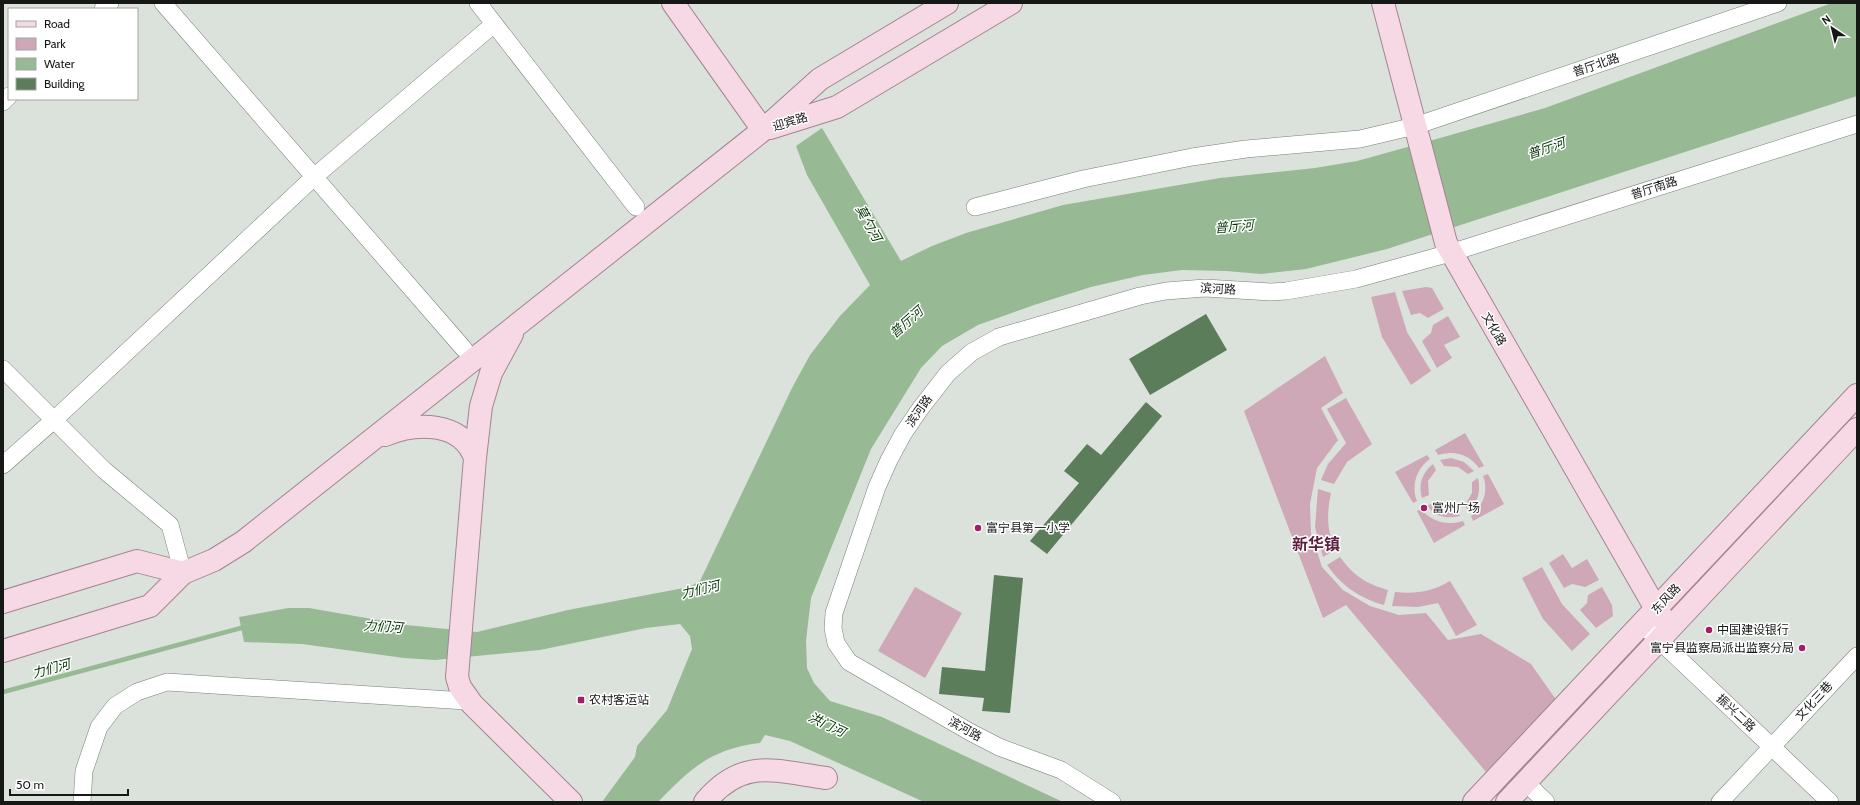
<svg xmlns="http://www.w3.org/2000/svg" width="1860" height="805" font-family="Cabin,'Noto Sans SC',sans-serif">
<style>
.green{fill:#cea8b7}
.water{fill:#97ba94}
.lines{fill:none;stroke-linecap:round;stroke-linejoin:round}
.stream{stroke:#97ba94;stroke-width:4.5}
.building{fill:#5c7d5a}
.minor-casing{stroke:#797f79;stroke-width:18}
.major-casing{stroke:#a48491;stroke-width:24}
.minor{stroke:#fff;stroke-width:17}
.major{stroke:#f7d8e5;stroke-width:22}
.poi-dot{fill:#a31d69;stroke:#fff;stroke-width:1.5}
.labels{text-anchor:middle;stroke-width:3;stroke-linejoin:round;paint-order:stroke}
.street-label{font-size:12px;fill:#161816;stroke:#fff}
.poi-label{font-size:12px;fill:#161816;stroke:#fff;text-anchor:start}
.water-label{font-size:13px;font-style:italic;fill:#003501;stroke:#fff}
.district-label{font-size:16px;font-weight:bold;fill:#5e1e3f;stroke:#fff}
</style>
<rect width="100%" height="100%" fill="#dbe2db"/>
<path class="green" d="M1426,287L1432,288L1444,309L1428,318L1420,313L1411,315L1402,291Z
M1395,292L1407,332L1431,371L1411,385L1382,337L1371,297Z
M1448,316L1460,337L1444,345L1452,358L1437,368L1422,341L1431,333L1433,325Z
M1325,356L1343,393L1321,408L1338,440L1317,468L1310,504L1311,533L1322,567L1343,590L1370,606L1399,615L1426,613L1448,640L1481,634L1531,664L1557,701L1486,772L1346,605L1323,618L1244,411Z
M1346,398L1372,444L1347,462L1334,484L1321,480L1328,464L1346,443L1327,409Z
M1465,433L1484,466L1479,468C1469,454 1454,450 1438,455L1435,450Z
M1427,455L1430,459C1416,469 1411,486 1417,501L1413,503L1395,472Z
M1451,458L1464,462L1474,471L1468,474L1458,467L1444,466L1440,460Z
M1433,464L1436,470L1428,481L1429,495L1422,498C1418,485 1422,473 1433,464Z
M1488,474L1504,504L1473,521L1471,516C1483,506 1489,491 1483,476Z
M1478,478C1481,492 1478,502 1468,511L1465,505L1472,493V482Z
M1318,489L1331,493C1327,511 1326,532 1336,549L1323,557L1315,527Z
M1433,503L1445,510L1457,509L1460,516C1447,519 1436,517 1427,506Z
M1421,509C1432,522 1447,526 1463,521L1465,525L1434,543L1417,511Z
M1563,554L1572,568L1587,559L1599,580L1585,587L1572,584L1564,588L1549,563Z
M1340,557C1353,575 1366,584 1388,590L1384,605C1359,598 1342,586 1327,565Z
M1542,567L1562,604L1590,634L1572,651L1543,619L1522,578Z
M1450,581L1477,625L1456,636L1438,603L1418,607L1392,606L1395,592C1416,594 1431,592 1450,581Z
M915,587L962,613L925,678L878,651Z
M1602,587L1612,605L1613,616L1596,628L1580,610L1587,603L1588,595Z"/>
<path class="water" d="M1832,3H1857V96L1387,249L1306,269L1261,274L1226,271L1182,270L1143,275L1091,287L1034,305L978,325L942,346L921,368L871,449L811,598L806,641L807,668L814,683L830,701L882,717L1063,802H924L790,741L765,735L760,743C711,749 691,768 658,802H602L635,757L637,746L667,710L692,649L690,636L680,624L646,628L540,650L435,660L404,658L302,644L244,642L239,617L288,608H309L406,625L477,632L568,610L689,587L700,581L792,388L810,355L840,316L870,285L807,175L796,146L822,128L901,261L932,246L966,233L1063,205L1220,178L1315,168L1357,161L1440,138L1545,108Z"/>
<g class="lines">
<path class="stream" d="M3,692L241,628L247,629"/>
</g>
<path class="building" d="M1206,314L1227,350L1150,395L1129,359Z
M1146,402L1162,416L1047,554L1030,541L1079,483L1064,471L1087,444L1101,455Z
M994,575L1023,578L1010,713L982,711L984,698L939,694L942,667L985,671Z"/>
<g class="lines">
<defs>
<path id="minor" d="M163,3L464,349
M478,3L636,207
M103,9L110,3
M3,102L9,96
M975,207L1083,179L1192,157L1246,149L1360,139L1415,126L1778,3
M3,369L104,470L170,525L183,573
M3,465L55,419L314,177L494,24
M1642,624L1830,802
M1525,782L1546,802
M82,802L84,771L99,727L115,706L137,692L167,682L466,701
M1112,802L1061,770L999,747L970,732L849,662L836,643L833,628L834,613L877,487L889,460L903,434L920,409L948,373L972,352L999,337L1140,296L1166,291L1205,288L1271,292L1286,291L1356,279L1450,253L1857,124
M1720,802L1857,656"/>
<path id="major" d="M673,3L763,130
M1383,3L1446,243L1656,609L1670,628
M770,128L837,107L1011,3
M512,334L491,373L481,406L475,458L457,677L460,687L472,704L571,802
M385,435C416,422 462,421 475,458
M3,602L137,561L183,573
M3,651L150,606L183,573L214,560L243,542L763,130L820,79L947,3
M705,802C743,757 774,771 826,778
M1474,802L1857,395
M1507,802L1857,429"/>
</defs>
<use href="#minor" class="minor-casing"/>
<use href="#major" class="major-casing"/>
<use href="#minor" class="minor"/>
<use href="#major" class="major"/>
</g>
<g class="poi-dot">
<circle cx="1424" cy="508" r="4"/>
<circle cx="978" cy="528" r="4"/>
<circle cx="1709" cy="630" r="4"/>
<circle cx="1802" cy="648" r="4"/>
<rect x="577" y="696" width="8" height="8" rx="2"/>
</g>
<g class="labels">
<g class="street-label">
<text transform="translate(1596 65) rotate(-19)" y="4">普厅北路</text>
<text transform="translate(790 122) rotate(-17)" y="4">迎宾路</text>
<text transform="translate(1654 188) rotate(-18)" y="4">普厅南路</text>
<text transform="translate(1218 289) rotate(3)" y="4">滨河路</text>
<text transform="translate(1494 329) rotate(60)" y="4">文化路</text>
<text transform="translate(919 411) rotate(-55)" y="4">滨河路</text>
<text transform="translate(1666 599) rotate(-47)" y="4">东风路</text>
<text transform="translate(1814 701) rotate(-47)" y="4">文化三巷</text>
<text transform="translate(1736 713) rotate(43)" y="4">振兴二路</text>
<text transform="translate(965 729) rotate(29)" y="4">滨河路</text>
</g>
<g class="poi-label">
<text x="1432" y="512">富州广场</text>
<text x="986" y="532">富宁县第一小学</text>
<text x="1717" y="634">中国建设银行</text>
<text x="1794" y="652" text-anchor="end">富宁县监察局派出监察分局</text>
<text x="589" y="704">农村客运站</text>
</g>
<g class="water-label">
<text transform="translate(1546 148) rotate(-19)" y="5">普厅河</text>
<text transform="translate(869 223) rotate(61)" y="5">莫勺河</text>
<text transform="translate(1234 226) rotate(-5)" y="5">普厅河</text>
<text transform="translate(906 322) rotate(-42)" y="5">普厅河</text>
<text transform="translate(700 589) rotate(-13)" y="5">力们河</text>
<text transform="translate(383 626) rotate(4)" y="5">力们河</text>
<text transform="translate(51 668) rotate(-15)" y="5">力们河</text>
<text transform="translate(827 724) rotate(26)" y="5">洪门河</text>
</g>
<g class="district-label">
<text x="1316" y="550">新华镇</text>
</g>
</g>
<rect width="1860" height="805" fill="none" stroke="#161816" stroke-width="8"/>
<rect x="8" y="8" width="130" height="92" fill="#ffffff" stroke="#a2a3a2"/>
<rect x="16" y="21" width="20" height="6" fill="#f7d8e5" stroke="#a2a3a2"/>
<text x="44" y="28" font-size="12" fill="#161816">Road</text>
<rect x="16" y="38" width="20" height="12" fill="#cea8b7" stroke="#a2a3a2"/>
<text x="44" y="48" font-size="12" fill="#161816">Park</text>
<rect x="16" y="58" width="20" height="12" fill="#97ba94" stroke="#a2a3a2"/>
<text x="44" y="68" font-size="12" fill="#161816">Water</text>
<rect x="16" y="78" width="20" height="12" fill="#5c7d5a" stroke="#a2a3a2"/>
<text x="44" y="88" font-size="12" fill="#161816">Building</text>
<g transform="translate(1832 28) rotate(325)" stroke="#ffffff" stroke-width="3" paint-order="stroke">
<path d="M0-3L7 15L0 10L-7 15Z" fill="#161816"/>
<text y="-6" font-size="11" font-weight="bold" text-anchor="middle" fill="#161816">N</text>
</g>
<path d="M10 789v6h118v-6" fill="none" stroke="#161816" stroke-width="2"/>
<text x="16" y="789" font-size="12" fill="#161816" stroke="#ffffff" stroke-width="3" paint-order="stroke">50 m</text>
</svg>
